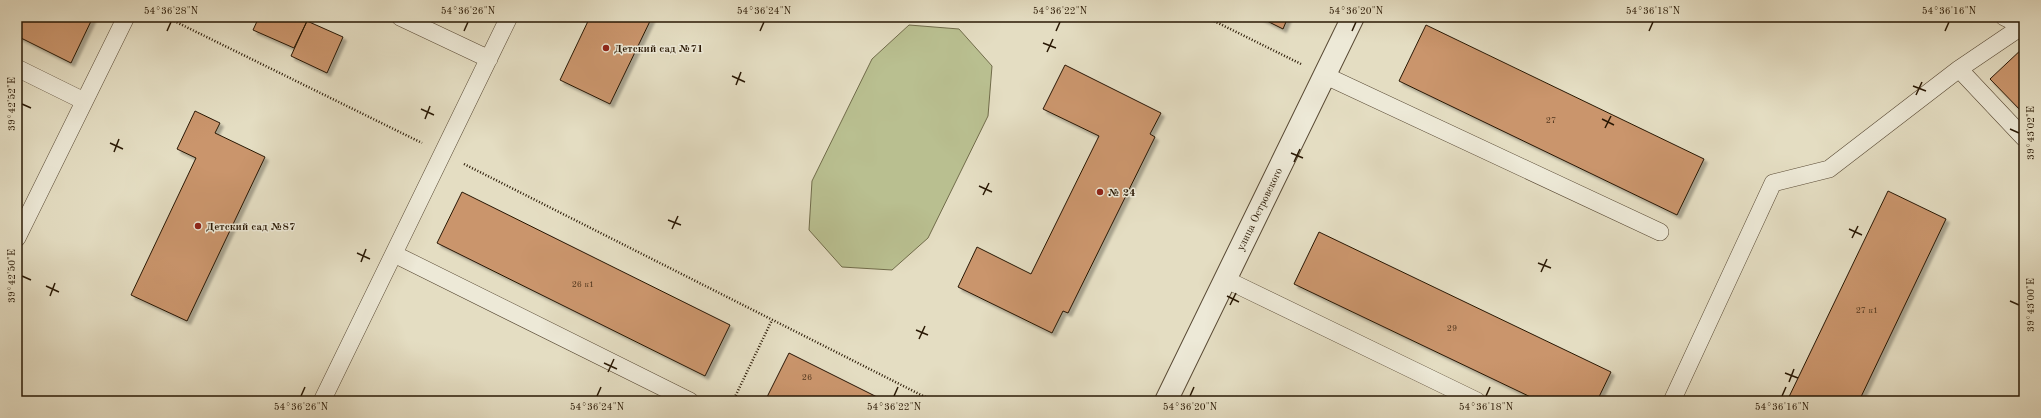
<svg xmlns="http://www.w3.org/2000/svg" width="2041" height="418" font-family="'Old Standard TT',serif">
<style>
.green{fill:#b9bf90;stroke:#716c4a}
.building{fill:#ca956c;stroke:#291804;filter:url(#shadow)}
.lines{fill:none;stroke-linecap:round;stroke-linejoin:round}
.service-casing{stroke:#584934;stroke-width:18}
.tertiary-casing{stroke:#584934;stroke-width:24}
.path{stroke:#291804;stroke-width:2.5;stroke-dasharray:1 2;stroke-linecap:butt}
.service{stroke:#ede9d7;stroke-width:17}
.tertiary{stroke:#ede9d7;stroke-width:22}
.ticks{fill:none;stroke:#291804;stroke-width:1.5}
.poi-dot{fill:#8f2418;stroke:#ede9d7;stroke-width:1.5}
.labels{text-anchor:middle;stroke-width:3;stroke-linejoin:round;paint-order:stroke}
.number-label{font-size:9px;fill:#51371e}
.poi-label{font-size:11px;font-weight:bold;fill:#291804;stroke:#ede9d7;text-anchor:start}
.street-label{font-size:11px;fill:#291804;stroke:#ede9d7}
.neatline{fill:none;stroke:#291804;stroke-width:1.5}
.ticks-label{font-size:10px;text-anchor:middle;fill:#291804}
</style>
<defs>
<filter id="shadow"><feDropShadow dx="3.5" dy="3.5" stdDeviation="1" flood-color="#0004"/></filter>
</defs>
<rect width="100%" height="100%" fill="#e4ddc2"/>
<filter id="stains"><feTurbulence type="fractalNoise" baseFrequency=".005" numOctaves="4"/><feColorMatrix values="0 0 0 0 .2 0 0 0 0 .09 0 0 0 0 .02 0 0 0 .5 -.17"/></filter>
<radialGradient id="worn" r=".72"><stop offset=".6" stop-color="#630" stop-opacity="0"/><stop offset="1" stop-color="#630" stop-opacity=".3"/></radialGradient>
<path class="green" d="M909,25L959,29L992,66L988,116L928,238L892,270L842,267L809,230L812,181L872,59Z"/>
<path class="building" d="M17,17H93L71,63L17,36Z
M259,17H309L294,48L253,30Z
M590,17H652L610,104L560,80Z
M1259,17H1288L1283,29Z
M307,21L343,37L327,73L291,56Z
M1426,25L1704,159L1677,215L1399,81Z
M2024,47V114L1990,79Z
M1065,65L1161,113L1150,134L1155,137L1068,313L1063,311L1052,333L958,287L977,247L1031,274L1099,136L1043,109Z
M195,111L220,123L215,133L265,157L187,321L131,295L196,158L177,149Z
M1888,191L1946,219L1859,401H1787Z
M462,192L730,325L705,376L437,243Z
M1319,232L1611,372L1597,401H1539L1294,284Z
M789,353L885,401H765Z"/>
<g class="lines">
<defs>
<path id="service" d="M400,17L489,59
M2004,17L2022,26
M2024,25L1959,69L2024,138
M17,68L84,101
M1324,75L1660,232
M17,238L126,17
M394,254L690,401
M1225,279L1477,401
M322,401L509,17
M1672,401L1773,183L1829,169L1959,69"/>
<path id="tertiary" d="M1166,401L1353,17"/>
</defs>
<use href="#service" class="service-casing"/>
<use href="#tertiary" class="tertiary-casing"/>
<path class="path" d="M166,17L422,143
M1206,17L1301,64
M464,164L933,401
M733,401L772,320"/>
<use href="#service" class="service"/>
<use href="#tertiary" class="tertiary"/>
</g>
<path class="ticks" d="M167,31L171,22M464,31L468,22M760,31L764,22M1056,31L1060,22M1352,31L1356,22M1649,31L1653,22M1945,31L1949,22M1043,43L1056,48M1047,52L1053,39M732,76L745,82M736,85L741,72M1913,86L1926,91M1916,95L1922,82M22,104L31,108M421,109L434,115M425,119L430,106M1602,119L1614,125M1605,128L1611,116M2010,129L2019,133M110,143L123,149M114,152L119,139M1291,153L1303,158M1294,162L1300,149M979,186L992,192M983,195L989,183M668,220L681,225M672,229L678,216M1849,229L1862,235M1852,238L1858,226M357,253L370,259M361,262L366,249M1538,263L1551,268M1541,272L1547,259M22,276L31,280M46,286L59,292M50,296L55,283M1227,296L1239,302M2010,301L2019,305M1230,305L1236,293M916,330L928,335M919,339L925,326M604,363L617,369M608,372L614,359M1785,373L1798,378M1789,382L1794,369M301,396L305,387M597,396L601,387M894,396L898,387M1190,396L1194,387M1486,396L1490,387M1782,396L1786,387"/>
<g class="poi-dot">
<circle cx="606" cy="48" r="4"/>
<circle cx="1100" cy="192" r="4"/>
<circle cx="198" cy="226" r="4"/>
</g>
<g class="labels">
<g class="number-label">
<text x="1551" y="123">27</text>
<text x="583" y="287">26 к1</text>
<text x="1867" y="313">27 к1</text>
<text x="1452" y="331">29</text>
<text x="807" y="380">26</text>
</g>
<g class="poi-label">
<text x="614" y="52">Детский сад №71</text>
<text x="1108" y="196">№ 24</text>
<text x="206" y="230">Детский сад №87</text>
</g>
<g class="street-label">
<text transform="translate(1259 209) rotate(-64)" y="4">улица Островского</text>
</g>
</g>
<rect width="2041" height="418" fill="none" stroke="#e4ddc2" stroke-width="44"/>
<rect x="22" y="22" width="1997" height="374" class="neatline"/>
<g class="ticks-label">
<text x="171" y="14">54°36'28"N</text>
<text x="468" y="14">54°36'26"N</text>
<text x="764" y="14">54°36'24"N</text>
<text x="1060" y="14">54°36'22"N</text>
<text x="1356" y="14">54°36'20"N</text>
<text x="1653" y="14">54°36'18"N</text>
<text x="1949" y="14">54°36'16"N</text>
<text transform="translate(11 104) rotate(-90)" y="4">39°42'52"E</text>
<text transform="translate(2030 133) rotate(-90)" y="4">39°43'02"E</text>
<text transform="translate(11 276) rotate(-90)" y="4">39°42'50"E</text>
<text transform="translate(2030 305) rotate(-90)" y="4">39°43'00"E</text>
<text x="301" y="410">54°36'26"N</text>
<text x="597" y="410">54°36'24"N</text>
<text x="894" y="410">54°36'22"N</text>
<text x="1190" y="410">54°36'20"N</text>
<text x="1486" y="410">54°36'18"N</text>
<text x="1782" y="410">54°36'16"N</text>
</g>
<rect width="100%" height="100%" filter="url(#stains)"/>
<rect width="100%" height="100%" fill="url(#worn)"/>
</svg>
